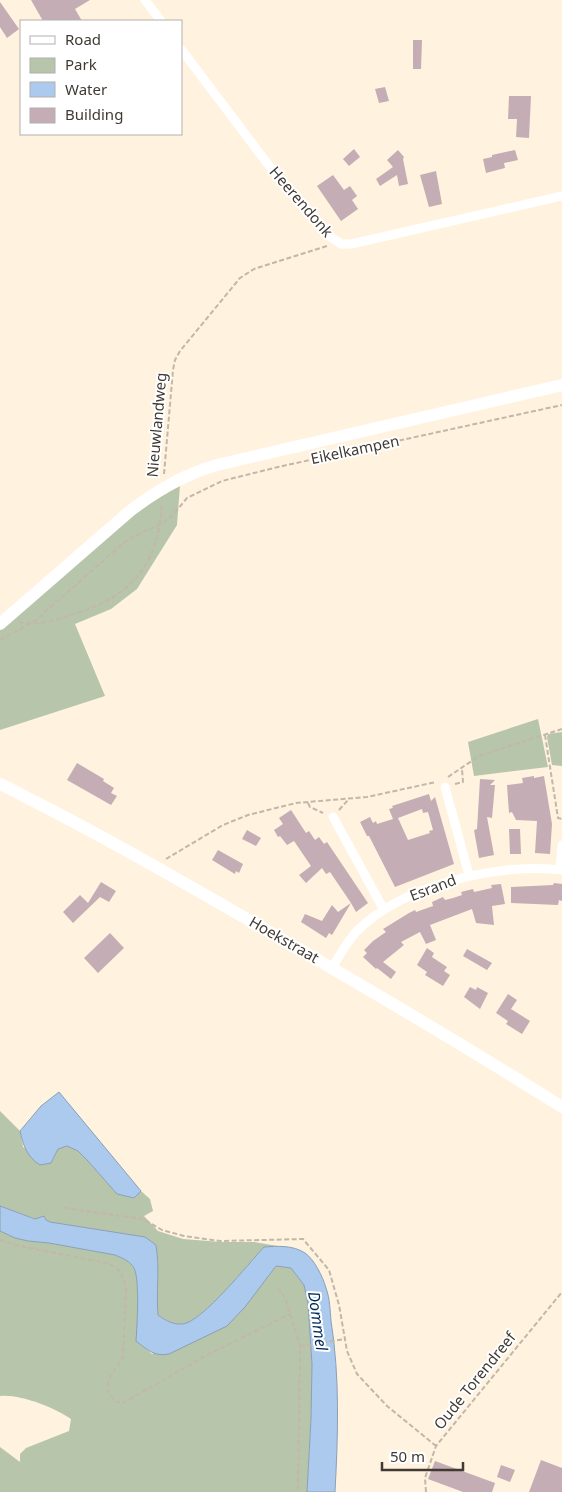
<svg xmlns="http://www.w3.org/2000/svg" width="562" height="1492" font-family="'Noto Sans',sans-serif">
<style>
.green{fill:#b7c6ab}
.water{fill:#abcaed;stroke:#8b9fb5}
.building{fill:#c4adb4;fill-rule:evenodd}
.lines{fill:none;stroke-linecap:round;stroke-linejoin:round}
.path{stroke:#c2b7a8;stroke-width:2;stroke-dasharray:5 2.5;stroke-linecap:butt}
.street{stroke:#fff;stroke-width:9}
.secondary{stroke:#fff;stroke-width:12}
.labels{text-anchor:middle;stroke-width:4;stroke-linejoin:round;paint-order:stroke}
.street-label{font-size:15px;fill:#403a33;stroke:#fff}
.water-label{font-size:16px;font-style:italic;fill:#002a54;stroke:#fff}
</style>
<rect width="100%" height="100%" fill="#fff2df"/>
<path class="green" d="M180,485L177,525L137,589L111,609L75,624L105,696L0,730V630L140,509Z
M538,719L548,767L474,776L468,742Z
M562,732V766L552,765L547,737L548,734Z
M0,1111L20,1131L23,1147L51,1163L58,1149L67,1146L78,1151L88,1161L117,1194L134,1198L141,1191L150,1199L153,1211L144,1216L158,1231L183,1239L221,1242H254L278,1246L264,1247C249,1263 203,1321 183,1324C173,1325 166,1320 158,1315C156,1291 160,1268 156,1245L145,1237L50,1222L46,1220L44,1216L36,1219L0,1206Z
M0,1231L16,1238L28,1241L49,1243L115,1255C122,1258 130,1261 134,1268C140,1280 137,1326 137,1341L152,1354L258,1289L276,1266L291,1268L304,1285L308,1304L312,1364L311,1419L307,1492H0V1447L20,1462V1454L26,1448L69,1431L71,1419C55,1408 21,1394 0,1396Z"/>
<path class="water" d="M59,1092L141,1191L134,1198L117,1194L88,1161L78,1151L67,1146L58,1149L51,1163L40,1165C27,1157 23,1145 20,1131L41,1106Z
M0,1206L35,1219L44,1216L46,1220L50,1222L145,1237L156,1245C160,1268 156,1291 158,1315C165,1320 173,1325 183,1324C203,1321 249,1263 264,1247C277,1246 293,1245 305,1253C314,1259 323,1277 326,1288C330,1299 330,1310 331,1321C340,1377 338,1436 335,1492H307L311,1419L312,1364L308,1304L304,1285L291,1268L276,1266L245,1307L227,1326L169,1354C154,1357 148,1350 136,1341C137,1326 140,1280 134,1268C130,1261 122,1258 115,1255L49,1243L28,1241L15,1238L0,1231Z"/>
<path class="building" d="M31,0H90L75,9L82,21H43Z
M0,2L19,29L7,38L0,27Z
M413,40H422L421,69H413Z
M385,87L389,101L379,103L375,89Z
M509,96H531L529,138L516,137L517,119H508Z
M354,149L360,157L349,166L343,159Z
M398,150L404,157L403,159L408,184L399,186L397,175L380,186L376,179L393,167L387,160Z
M515,150L518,160L504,163L505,168L486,173L483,159L492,157V155Z
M436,171L442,204L429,207L420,175Z
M333,175L344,190L350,186L357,196L352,200L358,209L341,221L317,186Z
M77,763L104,779L103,781L114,788L111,793L117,796L111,805L67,780Z
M534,776V778L544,776L552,824L550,854L535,853L537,821L516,820L512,812L509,813L507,785L523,783L522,778Z
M480,779L495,780L490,785H495L492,818L487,817L494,855L479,858L474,830L477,829Z
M429,794L431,801L435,797L454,864L395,887L369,836H367L360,822L370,817L373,823L376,821L377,824L393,819L389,809L393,808L392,806ZM422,809L423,813L428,812L433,830L429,831L430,833L408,840L398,818Z
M291,810L306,833L309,831L315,840L319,837L324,844L327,842L368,903L356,912L351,903L332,935L329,933L326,938L301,922L305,914L322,921L332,905L338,912L351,903L330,872L326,874L322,868L306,883L299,875L311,866L294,841L287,845L280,836L278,837L274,830L283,824L279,818Z
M509,829H520L521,854H510Z
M247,830L261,838L256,846L242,839Z
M218,850L243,864L239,873L236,871L235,874L212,860Z
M101,882L116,891L109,902L100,897L73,923L63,912L80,895L88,903Z
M554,883L562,884V901L559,900L558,905L511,903V887L553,885Z
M501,884L505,904L492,906L494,925L476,923L472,909L430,925L436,940L426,944L420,932L401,942L404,945L383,962L396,972L391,979L377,968L376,969L363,957L367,953L364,950L373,941L386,932L383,929L409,913L415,910L416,912L433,906L432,902L443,897L445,900L453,898L462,895L461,892L473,889L474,892L492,888L491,885Z
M110,933L124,948L98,973L84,958Z
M427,948L434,953L432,957L447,967L444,971L450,975L443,986L425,975L427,972L417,965Z
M467,949L492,963L487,970L463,956Z
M470,987L476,990L477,987L488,993L480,1009L464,997Z
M508,994L517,1000L511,1009L530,1021L522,1034L506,1024L508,1021L496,1013Z
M541,1460L562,1468V1492H529Z
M435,1461L495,1483L492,1492H463L428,1479Z
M501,1465L515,1470L510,1482L497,1477Z"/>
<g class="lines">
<path class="path" d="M164,474L173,370L175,360L180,351L240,278L254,269L327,246
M19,622C37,626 54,621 71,615C131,597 158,567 162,503
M0,640L36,620L121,545L132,537L161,524L173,515L187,498L222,481L278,467L562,405
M545,735L558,818L562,819
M448,777L479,756L562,729
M455,784L463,782L462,769
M308,803L310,807L323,813
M339,810L348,800
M166,859L223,825L248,815L296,803L367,797L436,782
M64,1208L143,1219L162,1230L184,1236L220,1241L303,1239L329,1270L339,1305L347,1351L357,1374L387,1406L436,1446
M0,1240L20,1246L106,1263C121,1268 123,1275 126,1290L123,1357L109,1379L107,1386L108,1391L116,1402L123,1403L209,1354L290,1314
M277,1288L282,1292L286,1301L300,1346L298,1492
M300,1346L346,1339
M426,1492L425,1478L436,1446L562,1292"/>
<path class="street" d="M145,0L161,21
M181,49L270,167L331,237L341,244H351L562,196
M445,787L469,875
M333,817L384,910
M560,870L562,845
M332,968C340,955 347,941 358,930C404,885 500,862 562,870"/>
<path class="secondary" d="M0,624L130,511C156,491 185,474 217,465L562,385
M0,784C93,830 183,882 273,934C370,990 467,1047 562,1107"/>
</g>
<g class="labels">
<g class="street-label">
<text transform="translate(301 202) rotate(49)" y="5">Heerendonk</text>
<text transform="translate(157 425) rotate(-85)" y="5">Nieuwlandweg</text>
<text transform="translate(355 450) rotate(-12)" y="5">Eikelkampen</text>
<text transform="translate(433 888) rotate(-21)" y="5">Esrand</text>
<text transform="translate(284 940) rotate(30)" y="5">Hoekstraat</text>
<text transform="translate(475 1381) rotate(-51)" y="5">Oude Torendreef</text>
</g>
<g class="water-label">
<text transform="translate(318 1321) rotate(82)" y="6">Dommel</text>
</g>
</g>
<rect x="20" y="20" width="162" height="115" fill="#ffffff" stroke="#b3b0ad"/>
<rect x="30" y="36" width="25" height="8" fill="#ffffff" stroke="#b3b0ad"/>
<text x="65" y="45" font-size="15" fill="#403a33">Road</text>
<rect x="30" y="58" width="25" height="15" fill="#b7c6ab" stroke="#b3b0ad"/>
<text x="65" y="70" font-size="15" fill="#403a33">Park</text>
<rect x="30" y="82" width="25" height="15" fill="#abcaed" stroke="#b3b0ad"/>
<text x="65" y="95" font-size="15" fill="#403a33">Water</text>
<rect x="30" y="108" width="25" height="15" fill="#c4adb4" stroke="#b3b0ad"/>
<text x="65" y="120" font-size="15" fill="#403a33">Building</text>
<path d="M382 1462v8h81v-8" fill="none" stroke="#403a33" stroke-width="2.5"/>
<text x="390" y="1462" font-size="15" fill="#403a33" stroke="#ffffff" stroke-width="4" paint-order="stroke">50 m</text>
</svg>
